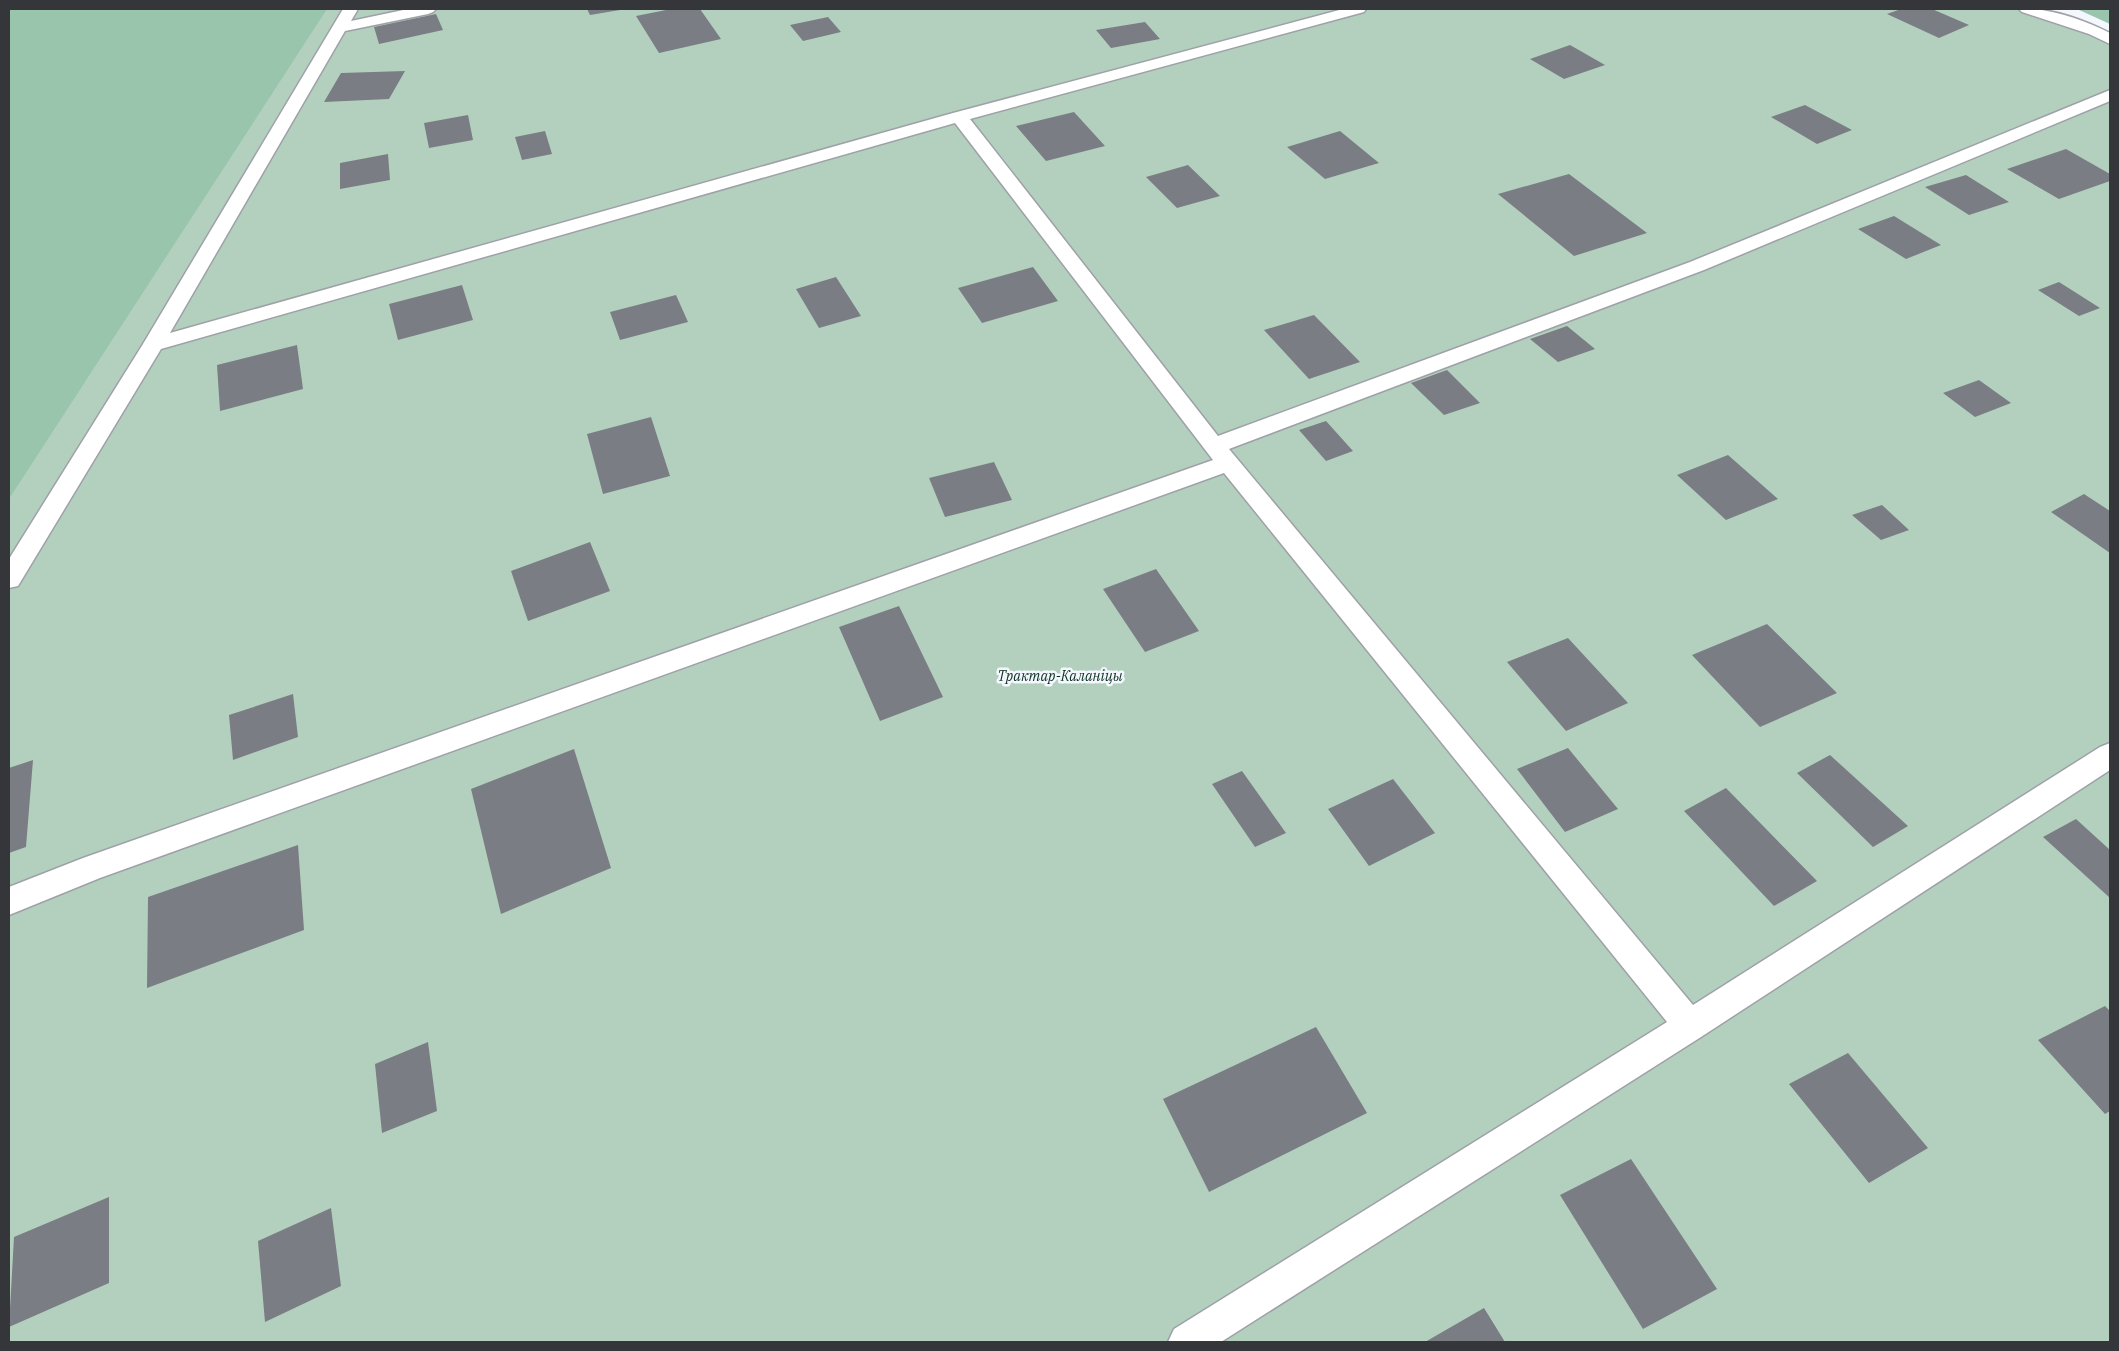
<svg xmlns="http://www.w3.org/2000/svg" width="2119" height="1351" font-family="'IBM Plex Serif',serif">
<style>
.green{fill:#b3d0bf}
.forest{fill:#98c5ab}
.building{fill:#7a7d83}
.lines{fill:none;stroke-linecap:round;stroke-linejoin:round}
.lane-casing{stroke:#9ea1a7;stroke-width:3}
.lane{fill:#fff;fill-rule:evenodd}
.labels{text-anchor:middle;stroke-width:5;stroke-linejoin:round;paint-order:stroke}
.park-label{font-size:14px;font-style:italic;fill:#0c3120;stroke:#f4f7fe}
</style>
<rect width="100%" height="100%" fill="#f4f7fe"/>
<path class="green" d="M303,9H2043L2110,41V1342H9V435Z"/>
<path class="forest" d="M9,9H327L9,499Z
M2077,9H2110V24Z"/>
<path class="building" d="M587,9H620V10L590,15Z
M671,9H700L721,39L659,53L636,16Z
M1901,9H1932L1969,25L1939,38L1887,14Z
M436,14L443,30L379,44L374,27Z
M828,17L841,32L803,41L790,25Z
M1145,22L1160,39L1111,48L1096,30Z
M1570,45L1605,65L1564,79L1530,59Z
M405,71L389,99L324,102L341,73Z
M1805,105L1852,130L1817,144L1771,117Z
M1074,112L1105,146L1046,161L1016,126Z
M468,115L473,140L429,148L424,123Z
M545,131L552,154L522,160L515,137Z
M1340,131L1379,163L1325,179L1287,147Z
M2066,149L2110,174V181L2059,199L2007,169Z
M388,154L390,180L340,189V163Z
M1188,165L1220,196L1177,208L1146,177Z
M1569,174L1647,233L1574,256L1498,194Z
M1966,175L2009,202L1969,215L1925,187Z
M1894,216L1941,245L1906,259L1858,229Z
M1033,267L1058,301L982,323L958,288Z
M836,277L861,316L819,328L796,289Z
M2059,282L2100,308L2079,316L2038,290Z
M462,285L473,320L398,340L389,304Z
M676,295L688,322L620,340L610,312Z
M1314,315L1360,362L1309,379L1264,330Z
M1567,326L1595,349L1558,362L1530,339Z
M297,345L303,389L220,411L217,365Z
M1447,370L1480,403L1444,415L1411,383Z
M1979,380L2011,403L1975,417L1943,393Z
M651,417L670,476L603,494L587,434Z
M1326,421L1353,451L1326,461L1299,430Z
M1728,455L1778,499L1726,520L1677,475Z
M994,462L1012,500L945,517L929,478Z
M2084,494L2110,511V553L2051,512Z
M1882,505L1909,530L1881,540L1852,515Z
M590,542L610,591L528,621L511,571Z
M1156,569L1199,631L1145,652L1103,589Z
M899,606L943,697L880,721L839,627Z
M1767,624L1837,693L1760,727L1692,655Z
M1568,638L1628,703L1566,731L1507,662Z
M293,694L298,737L233,760L229,715Z
M1568,748L1618,809L1565,832L1517,769Z
M574,749L611,868L501,914L471,789Z
M1830,755L1908,826L1873,847L1797,773Z
M33,760L26,847L9,853V768Z
M1242,771L1286,833L1255,847L1212,784Z
M1393,779L1435,833L1369,866L1328,809Z
M1726,788L1817,881L1774,906L1684,811Z
M2076,819L2110,850V898L2043,837Z
M298,845L304,930L147,988L148,897Z
M2105,1006L2110,1011V1111L2105,1114L2038,1040Z
M1316,1027L1367,1113L1209,1192L1163,1099Z
M428,1042L437,1111L382,1133L375,1064Z
M1848,1053L1928,1148L1869,1183L1789,1084Z
M1631,1159L1717,1289L1643,1329L1560,1195Z
M109,1197V1283L9,1327L14,1237Z
M331,1208L341,1286L265,1322L258,1241Z
M1484,1308L1505,1342H1425Z"/>
<g class="lines">
<defs>
<path id="lane" d="M343,9H358L351,21L408,9H436L433,12L428,14L345,31L170,333L953,113L1343,9H1366L1364,12L970,119L1218,436L1690,262L2110,90V101L1704,270L1229,449L1693,1005L2100,747L2110,743V770L1701,1037L1221,1342H1168L1174,1329L1667,1022L1224,473L100,878L9,915V887L83,858L1213,460L955,123L161,349L18,586L9,588V559L143,344Z
M2019,9C2049,7 2084,20 2110,33V44L2089,34L2022,12Z"/>
</defs>
<use href="#lane" class="lane-casing"/>
<use href="#lane" class="lane"/>
</g>
<g class="labels">
<g class="park-label">
<text x="1060" y="681">Трактар-Каланіцы</text>
</g>
</g>
<rect width="2119" height="1351" fill="none" stroke="#353639" stroke-width="20"/>
</svg>
